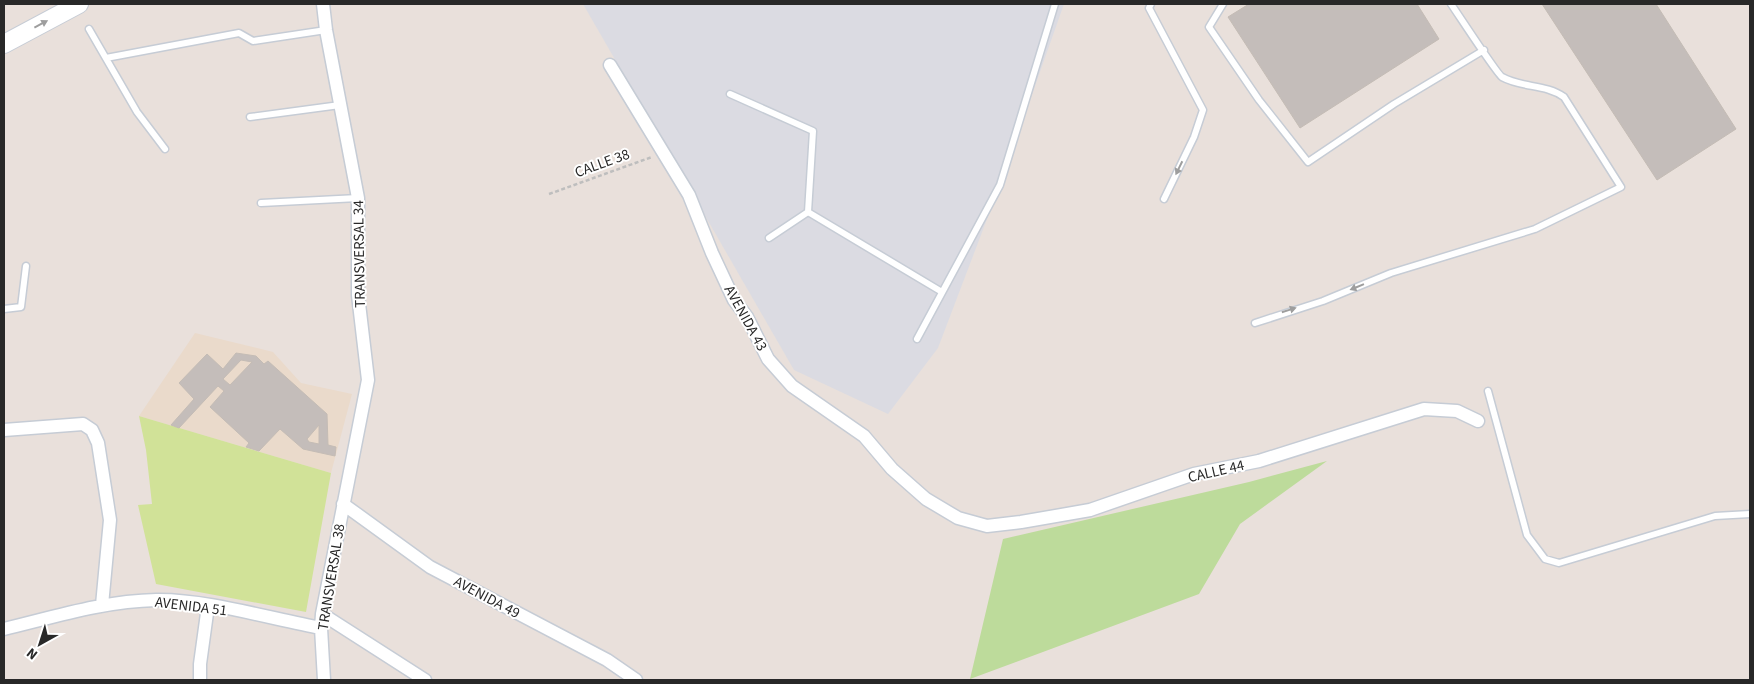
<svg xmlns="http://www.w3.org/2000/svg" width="1754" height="684" font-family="'Source Sans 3',sans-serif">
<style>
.industrial{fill:#dbdbe2}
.education{fill:#eadacb}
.green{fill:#bddb9b}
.pitch{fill:#d1e298}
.building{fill:#c4bdba;stroke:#c4bcb5;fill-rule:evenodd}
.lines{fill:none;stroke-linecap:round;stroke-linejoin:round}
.service-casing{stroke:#c6ccd5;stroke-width:9}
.minor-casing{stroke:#c6ccd5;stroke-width:15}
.secondary-casing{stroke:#c6ccd5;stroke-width:20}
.path{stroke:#bebebe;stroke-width:2.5;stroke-dasharray:4 2.5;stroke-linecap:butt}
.service{stroke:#fff;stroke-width:6}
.minor{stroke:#fff;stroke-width:12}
.secondary{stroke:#fff;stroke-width:18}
.oneway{fill:#9e9e9e}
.labels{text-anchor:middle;stroke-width:4;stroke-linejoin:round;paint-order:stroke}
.street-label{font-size:15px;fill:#282828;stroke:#fff}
</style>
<rect width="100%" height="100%" fill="#e9e0db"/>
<path class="industrial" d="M583,4H1064L1000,185L938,348L888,414L794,370Z"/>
<path class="education" d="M195,333L273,352L301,383L352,394L331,473L139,416Z"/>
<path class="green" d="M1327,461L1240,524L1199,594L970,679L1003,539L1249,482Z"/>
<path class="pitch" d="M139,416L331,473L306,612L156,584L138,505L152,504L146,450Z"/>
<path class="building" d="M1249,4H1417L1439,39L1300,128L1228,17Z
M1542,4H1656L1736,129L1657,180Z
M236,353L256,356L264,364L268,361L327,414L328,445L336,447L335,456L303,449L280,429L259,451L246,447L249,443L210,407L224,391L218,386L179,428L171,425L194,399L179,383L207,354L223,369ZM241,360L252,362L230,385L223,379ZM319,425V444L309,442L307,439Z"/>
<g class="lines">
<defs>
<path id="service" d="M1151,4L1149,8L1203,110L1194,137L1164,199
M1223,4L1209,27L1259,100L1308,162L1394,104L1484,50
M89,29L137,112L165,149
M106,58L239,33L253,41L326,30
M730,94L813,131L808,212
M250,117L340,105
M261,203L358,198
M769,238L808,212L942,292
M4,309L21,307L26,266
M1255,323L1323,301L1391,273L1535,229L1621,187L1564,97C1546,84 1522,88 1502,77C1497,74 1458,14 1451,4
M917,339L1000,185L1055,4
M1488,391L1527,535L1545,559L1559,563L1715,516L1750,514"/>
<path id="minor" d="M323,4L326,30L358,198V295L368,380L322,614L321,628L324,680
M610,65L689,195L712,253L734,300L747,317L768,359L792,386L864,436L892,469L926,499L958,518L987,526L1021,522L1090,510L1194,474L1259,461L1424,409L1457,411L1478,421
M4,430L83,424L92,430L98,443L110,520L102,605
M343,504L430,567L607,660L636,680
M322,614L425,680
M4,629C54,617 104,601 156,600C205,599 272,619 321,628
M200,680V664L208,606"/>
<path id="secondary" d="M4,44L79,4"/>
</defs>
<use href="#service" class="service-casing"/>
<use href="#minor" class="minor-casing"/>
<use href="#secondary" class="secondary-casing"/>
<path class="path" d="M549,194L652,157"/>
<use href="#service" class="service"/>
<use href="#minor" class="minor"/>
<use href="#secondary" class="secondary"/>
</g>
<defs><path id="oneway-solid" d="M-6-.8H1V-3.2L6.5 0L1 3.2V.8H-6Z" transform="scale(1.25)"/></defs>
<g class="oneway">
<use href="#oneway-solid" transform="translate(41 24) rotate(-28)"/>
<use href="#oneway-solid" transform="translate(1179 168) rotate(116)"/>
<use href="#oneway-solid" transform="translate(1357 287) rotate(158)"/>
<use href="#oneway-solid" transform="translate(1289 310) rotate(-17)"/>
</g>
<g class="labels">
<g class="street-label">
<text transform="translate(602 163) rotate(-20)" y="5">CALLE 38</text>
<text transform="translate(359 254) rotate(-91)" y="5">TRANSVERSAL 34</text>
<text transform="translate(746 318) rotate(61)" y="5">AVENIDA 43</text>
<text transform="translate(1216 471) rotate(-13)" y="5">CALLE 44</text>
<text transform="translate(331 577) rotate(-81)" y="5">TRANSVERSAL 38</text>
<text transform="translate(487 597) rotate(28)" y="5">AVENIDA 49</text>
<text transform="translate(191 606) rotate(7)" y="5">AVENIDA 51</text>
</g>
</g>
<rect width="1754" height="684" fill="none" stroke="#282828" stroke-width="10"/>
<g transform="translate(40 644) rotate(219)" stroke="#ffffff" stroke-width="4" paint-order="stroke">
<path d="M0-4L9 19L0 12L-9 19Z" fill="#282828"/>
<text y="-8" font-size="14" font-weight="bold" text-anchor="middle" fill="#282828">N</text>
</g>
</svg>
